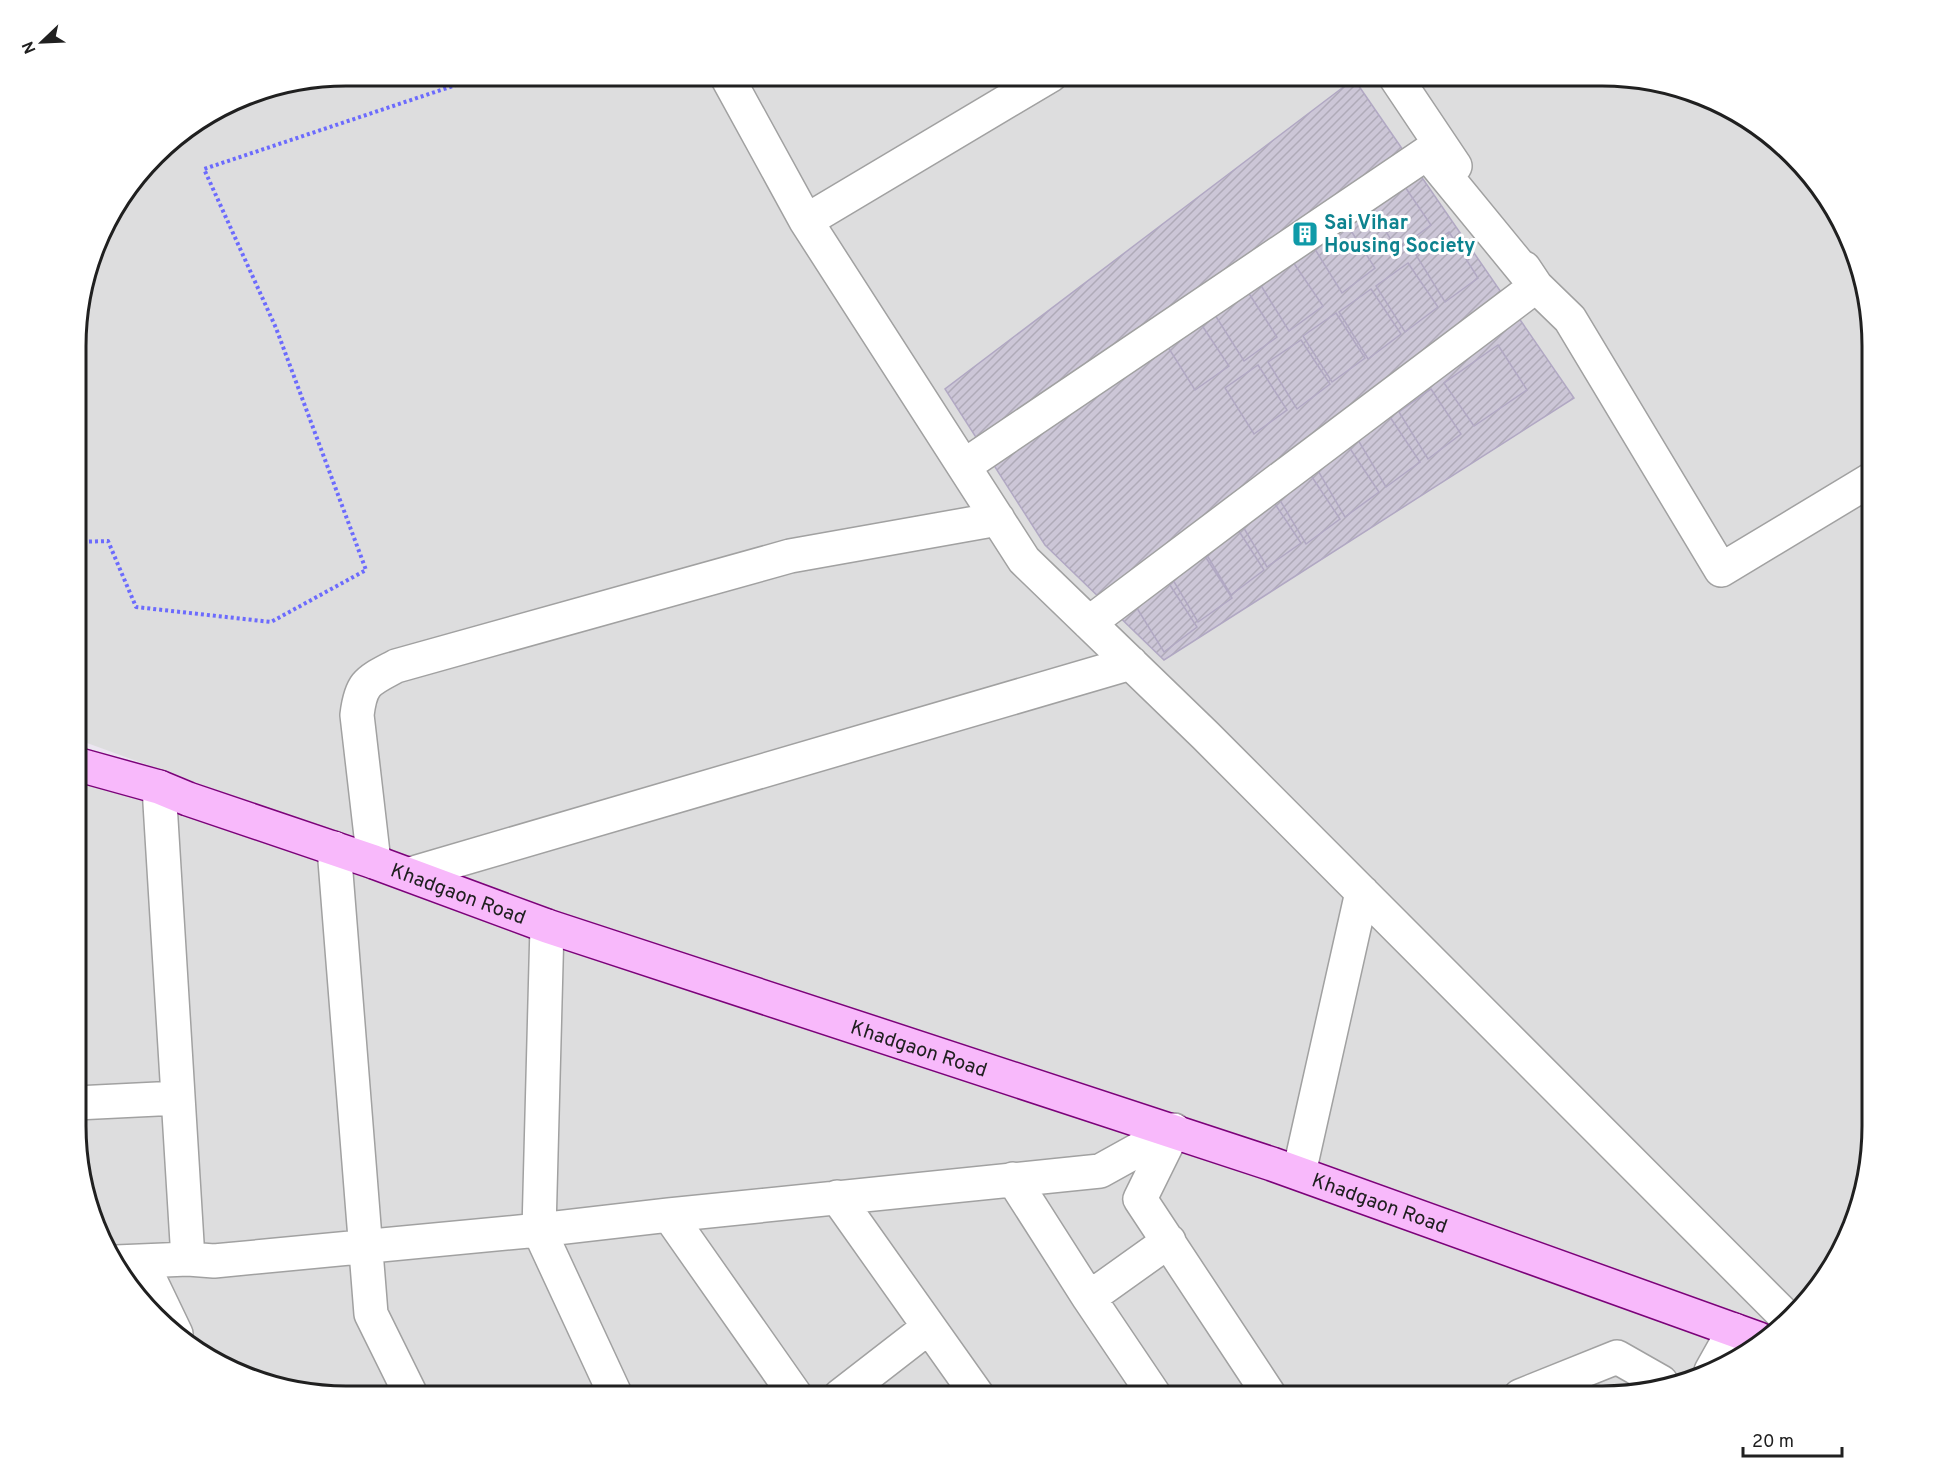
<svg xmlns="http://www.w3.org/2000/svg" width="1947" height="1471" font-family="Overpass,sans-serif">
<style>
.residential{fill:#ddddde}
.building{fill:url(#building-hatch);stroke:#b1a8c3;stroke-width:1.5}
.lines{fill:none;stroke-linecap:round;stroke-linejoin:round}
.street-casing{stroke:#a1a1a1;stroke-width:36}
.secondary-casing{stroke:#7b0279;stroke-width:36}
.path{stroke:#6c6bfd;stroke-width:4;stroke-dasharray:3 3;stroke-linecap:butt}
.street{stroke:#fff;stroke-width:33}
.secondary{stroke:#f8b9fb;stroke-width:33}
.labels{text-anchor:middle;stroke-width:6;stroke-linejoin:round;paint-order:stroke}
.culture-label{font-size:20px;font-weight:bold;fill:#0d838f;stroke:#fff;text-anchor:start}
.street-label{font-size:20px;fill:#202020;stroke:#fff}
.rim{fill:none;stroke:#202020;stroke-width:3}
</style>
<defs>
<pattern id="building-hatch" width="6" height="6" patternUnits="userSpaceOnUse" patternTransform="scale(1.5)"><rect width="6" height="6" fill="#ccc6d7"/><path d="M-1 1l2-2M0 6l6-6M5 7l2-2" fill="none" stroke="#afaab8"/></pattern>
</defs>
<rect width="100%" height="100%" fill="#ece6f1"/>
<path class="residential" d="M346,75L1619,76L1705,95L1780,142L1844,226L1872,345L1871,1144L1851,1229L1805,1304L1768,1332L536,906L76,739L77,310L111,211L167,142L258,89Z
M76,747L1174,1130L1759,1339L1721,1368L1601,1396L328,1395L242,1376L167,1329L103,1245L76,1144Z"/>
<path class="building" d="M1354,79L1574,398L1164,660L1045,545L945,389Z
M1401,181L1431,225L1397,250L1369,203Z
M1346,223L1375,268L1342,293L1313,246Z
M1449,232L1478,278L1445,302L1416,255Z
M1293,262L1323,306L1289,331L1260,284Z
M1408,263L1438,307L1405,332L1376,286Z
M1371,289L1401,334L1368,359L1339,312Z
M1248,292L1277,337L1244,361L1215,315Z
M1336,313L1365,358L1332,382L1303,336Z
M1199,321L1229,366L1195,390L1166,344Z
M1301,340L1330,384L1297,409L1268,362Z
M1498,345L1527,390L1474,426L1444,383Z
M1258,365L1287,410L1254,434L1225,388Z
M1431,389L1461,434L1428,459L1399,412Z
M1390,417L1420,462L1386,487L1358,440Z
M1349,447L1379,492L1345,517L1317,469Z
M1310,474L1340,519L1306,544L1278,497Z
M1271,498L1301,543L1267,567L1239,520Z
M1235,525L1264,570L1231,595L1202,547Z
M1203,553L1232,598L1198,622L1170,575Z
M1168,582L1197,627L1164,652L1135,605Z"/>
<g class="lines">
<defs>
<path id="street" d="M726,75L806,221L1024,560L1205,735L1787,1318
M1394,75L1455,166
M806,221L1051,75
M1524,268L1536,286L1570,319L1721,570L1872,479
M964,466L1427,153L1536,286L1089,623
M159,787L188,1259
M334,848L371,1314L411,1395
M374,862L357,715C361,682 368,681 396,666L790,556L998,519
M410,874L1131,663
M547,926L539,1230L616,1396
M76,1103L178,1098
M1174,1130L1140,1199L1270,1396
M1299,1173L1362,892
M1013,1179L1089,1298
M837,1197L978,1396
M669,1215L796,1396
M141,1261L176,1334
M116,1262L188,1259L214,1261L539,1230L669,1215L1100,1171L1174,1130
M1711,1371L1734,1330
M840,1396L929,1327
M1155,1396L1089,1298L1169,1241
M1520,1396L1617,1357L1661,1382"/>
<g id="secondary">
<path id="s1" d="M76,764L159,787L188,799L374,862L547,926L1272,1164L1759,1339"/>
</g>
</defs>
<use href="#street" class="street-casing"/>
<use href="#secondary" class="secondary-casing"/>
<path class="path" d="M77,542L108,541L136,607L271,622L366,570L276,328L204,169L486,75"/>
<use href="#street" class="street"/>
<use href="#secondary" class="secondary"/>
</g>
<defs>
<symbol id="building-square" viewBox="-11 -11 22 22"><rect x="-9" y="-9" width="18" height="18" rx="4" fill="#0f9aa8" stroke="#fff"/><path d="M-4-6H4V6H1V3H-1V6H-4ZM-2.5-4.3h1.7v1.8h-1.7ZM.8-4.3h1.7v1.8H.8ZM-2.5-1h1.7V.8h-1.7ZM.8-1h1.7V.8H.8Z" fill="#fff"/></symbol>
</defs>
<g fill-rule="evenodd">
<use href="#building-square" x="1290" y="219" width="30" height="30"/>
</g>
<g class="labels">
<g class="culture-label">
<text x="1324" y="229">Sai Vihar<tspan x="1324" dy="23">Housing Society</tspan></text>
</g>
<g class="street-label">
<text dy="7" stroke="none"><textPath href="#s1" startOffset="404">Khadgaon Road</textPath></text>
<text dy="7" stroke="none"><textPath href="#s1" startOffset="890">Khadgaon Road</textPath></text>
<text dy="7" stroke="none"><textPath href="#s1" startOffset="1376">Khadgaon Road</textPath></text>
</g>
</g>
<path d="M0 0H1947V1471H0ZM346 86H1602A260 260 0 0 1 1862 346V1126A260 260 0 0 1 1602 1386H346A260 260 0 0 1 86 1126V346A260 260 0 0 1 346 86Z" fill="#fff" fill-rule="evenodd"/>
<path class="rim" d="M346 86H1602A260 260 0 0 1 1862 346V1126A260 260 0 0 1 1602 1386H346A260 260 0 0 1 86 1126V346A260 260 0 0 1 346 86Z"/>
<g transform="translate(42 42) rotate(247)" stroke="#ffffff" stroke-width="4.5" paint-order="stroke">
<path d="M0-4.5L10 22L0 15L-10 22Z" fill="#202020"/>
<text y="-9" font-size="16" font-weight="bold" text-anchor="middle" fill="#202020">N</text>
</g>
<path d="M1743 1447v9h99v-9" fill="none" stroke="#202020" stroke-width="3"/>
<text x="1752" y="1447" font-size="18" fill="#202020" stroke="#ffffff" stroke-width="4.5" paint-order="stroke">20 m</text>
</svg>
